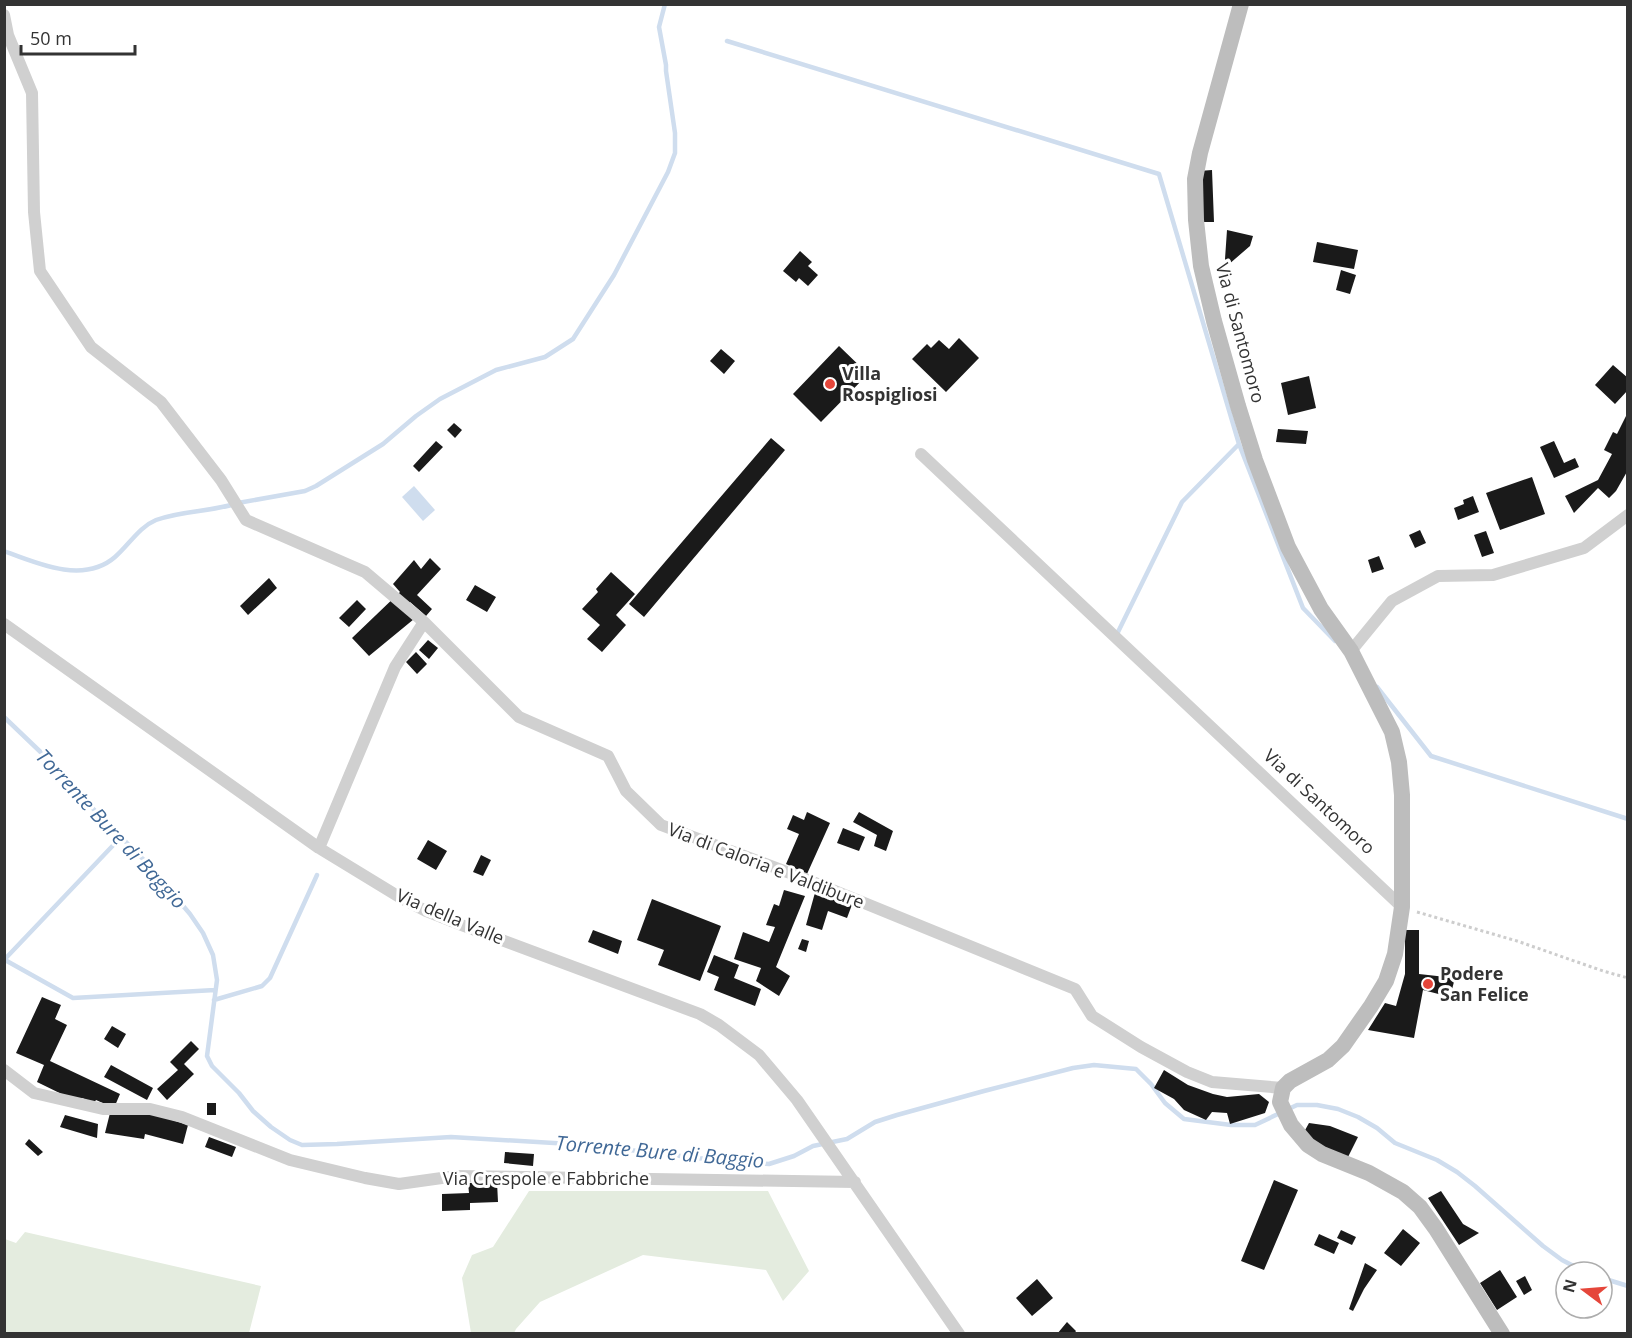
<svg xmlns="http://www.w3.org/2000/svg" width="1632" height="1338" font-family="'Open Sans',sans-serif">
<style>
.green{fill:#e4ecdf}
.water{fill:#cfddee}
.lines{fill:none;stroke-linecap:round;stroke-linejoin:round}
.stream{stroke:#cfddee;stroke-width:4.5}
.building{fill:#1a1a1a}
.path{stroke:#cdcdcd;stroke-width:3;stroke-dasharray:3 3;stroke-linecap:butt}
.minor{stroke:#d0d0d0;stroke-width:12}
.secondary{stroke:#bdbdbd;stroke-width:16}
.poi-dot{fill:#e5463a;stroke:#fff;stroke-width:2}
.labels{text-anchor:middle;stroke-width:6;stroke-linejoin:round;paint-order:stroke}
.street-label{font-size:18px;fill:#333;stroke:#fff}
.poi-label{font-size:18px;font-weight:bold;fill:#333;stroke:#fff;text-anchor:start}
.water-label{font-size:20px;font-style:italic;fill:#406896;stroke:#fff}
</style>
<rect width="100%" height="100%" fill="#fff"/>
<path class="green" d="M529,1191H768L809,1271L783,1301L766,1270L643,1255L540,1302L516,1329L514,1333H471L462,1278L472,1255L493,1247Z
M25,1232L261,1286L249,1333H5V1239L16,1243Z"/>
<path class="water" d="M414,486L435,510L423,521L402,497Z"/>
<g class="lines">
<path class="stream" d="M727,41L1159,174L1239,444L1303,608L1335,641
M4,551C38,564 84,584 115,557C129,545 139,527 156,520C183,510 212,512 238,503L305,491L316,486L383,444L416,416L440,399L496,370L545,357L573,339L614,275L668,172L675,153V133L666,71V65L659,27L665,4
M1118,632L1182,502L1239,444
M1377,687L1431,756L1628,819
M4,717L51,762L97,813L145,861L190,914L203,933L213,955L217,980L207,1056L212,1066L239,1093L253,1111L271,1127L290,1140L302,1145L337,1144L451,1137L587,1145L723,1161L769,1164L794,1156L813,1146L847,1139L875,1122L897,1115L984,1091L1073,1068L1094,1065L1136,1069L1151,1084L1165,1103L1184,1119L1231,1125H1255L1297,1105H1317L1338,1109L1358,1117L1377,1128L1395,1143L1437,1160L1457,1172L1475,1186L1543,1246L1562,1260L1585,1272
M4,960L121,837
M5,960L73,998L215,990
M214,1000L262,986L270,978L317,875
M1602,1278L1628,1286"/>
</g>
<path class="building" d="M1212,170L1214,222H1201L1199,171Z
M1227,230L1253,236L1250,246L1228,265L1225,259Z
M1317,242L1358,250L1354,269L1313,262Z
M800,251L812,262L808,266L818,275L808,286L799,278L796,282L783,271Z
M1341,270L1356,275L1350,294L1336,290Z
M959,338L979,358L946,392L912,359L927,344L931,348L939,340L949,349Z
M839,346L868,374L821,422L793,394Z
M721,349L735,361L724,374L710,361Z
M1613,365L1628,378V390L1615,404L1595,385Z
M1309,376L1316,408L1288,415L1281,383Z
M1628,412V470L1616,491L1609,498L1598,488L1574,513L1565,496L1598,480L1612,454L1604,450L1613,432L1617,434Z
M454,423L462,430L455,438L447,430Z
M1278,429L1308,431L1306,444L1276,442Z
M771,438L785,450L644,617L629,604Z
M436,441L443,447L419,472L413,466Z
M1554,441L1564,463L1575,458L1579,467L1554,478L1540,447Z
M1532,477L1545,514L1500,530L1486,493Z
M1473,496L1479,512L1458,520L1454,508L1464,504L1463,500Z
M1420,530L1426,543L1415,548L1409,535Z
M1486,531L1494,553L1482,557L1474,535Z
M1379,556L1384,569L1372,573L1368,560Z
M430,558L441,569L417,595L432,609L426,616L410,602L404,609L414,619L369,656L352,638L400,592L393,584L414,560L421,569Z
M611,572L635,594L616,615L626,625L602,652L587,639L600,625L582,609L598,592L596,589Z
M269,578L277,588L248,615L240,606Z
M475,585L496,597L487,612L466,600Z
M357,600L366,609L349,627L339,618Z
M428,640L438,648L429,659L419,650Z
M416,652L427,664L417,674L406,662Z
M807,812L830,823L807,874L786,864L799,834L787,829L793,815L804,820Z
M859,812L893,831L886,851L874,846L877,835L853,822Z
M843,828L865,837L859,851L837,843Z
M428,840L447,851L436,870L417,859Z
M481,855L491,860L483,876L473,872Z
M816,889L853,902L847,918L828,911L822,930L806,925Z
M784,890L805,896L776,967L790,976L779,996L756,981L761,968L734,959L743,932L769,942L775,927L766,925L774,904L779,906Z
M652,899L721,926L700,981L658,965L664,950L637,940Z
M593,930L622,941L618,954L588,942Z
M1405,930H1419V974L1455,978L1450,997L1423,990L1414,1038L1368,1030L1385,1003L1396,1006L1405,974Z
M802,939L809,941L806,952L798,949Z
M714,955L739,965L734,978L761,989L755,1006L714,990L719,977L707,972Z
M42,997L61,1005L55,1019L67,1025L50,1061L120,1094L114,1108L96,1100L94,1103L82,1098L80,1103L37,1082L44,1065L16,1053Z
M112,1026L126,1034L118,1048L104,1039Z
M191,1041L199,1049L184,1064L194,1074L167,1100L157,1089L178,1070L170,1062Z
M111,1065L153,1088L147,1100L104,1077Z
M1164,1070L1188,1085L1213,1094L1227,1097L1259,1094L1269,1102L1265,1113L1230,1124L1227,1113L1212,1112L1206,1120L1184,1110L1174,1099L1154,1088Z
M207,1103H216V1115H207Z
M147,1112L188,1125L183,1144L145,1134L144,1139L105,1133L110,1113Z
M65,1115L98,1124L97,1138L60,1127Z
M1309,1123L1330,1126L1358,1137L1348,1157L1319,1146L1304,1132Z
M209,1137L236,1147L232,1157L205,1147Z
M29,1139L43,1152L38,1156L25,1144Z
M505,1152L534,1154L533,1166L504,1163Z
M1274,1180L1298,1190L1264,1270L1241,1261Z
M497,1182L498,1202L470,1203V1210L442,1211V1194L469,1193L468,1183Z
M1441,1191L1463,1224L1479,1233L1459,1245L1428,1198Z
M1403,1229L1420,1243L1401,1266L1384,1253Z
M1341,1230L1356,1237L1352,1245L1337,1238Z
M1319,1234L1339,1243L1334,1254L1314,1245Z
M1365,1263L1377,1270L1364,1289L1353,1311L1349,1309Z
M1500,1270L1517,1297L1497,1310L1480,1283Z
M1525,1276L1532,1290L1524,1295L1516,1281Z
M1037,1279L1053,1298L1032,1316L1016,1298Z
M1067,1322L1076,1331L1074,1334H1057Z"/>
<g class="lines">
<path class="path" d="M1417,912L1517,941L1603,971L1628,978"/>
<path class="minor" d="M4,15L8,35L32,93L34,212L40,271L91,347L161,402L221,480L246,520L365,572L424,622L519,717L608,756L626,791L661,825L803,878L1075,989L1092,1016L1141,1047L1187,1072L1212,1082L1283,1088
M921,454L1402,907
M4,624L319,848L401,898L426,911L464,926L700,1014L719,1025L759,1055L797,1100L959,1334
M1351,651L1392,601L1438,576L1493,575L1584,548L1628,515
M319,848L395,667L424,622
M4,1070L34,1093L103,1109H150L182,1117L290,1160L365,1178L399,1184L456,1176L855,1182"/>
<path class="secondary" d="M1241,4L1200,153L1195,179L1196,220L1201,266L1214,321L1238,406L1255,460L1288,547L1321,609L1351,651L1392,732L1399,762L1402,795V907L1395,954L1386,981L1371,1006L1343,1046L1328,1060L1290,1081L1283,1088L1280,1102L1291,1125L1308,1145L1322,1154L1369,1173L1403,1192L1420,1207L1436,1229L1502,1334"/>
</g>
<g class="poi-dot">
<circle cx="830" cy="384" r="6"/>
<circle cx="1428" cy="984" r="6"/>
</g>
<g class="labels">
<g class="street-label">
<text transform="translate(1240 333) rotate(75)" y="6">Via di Santomoro</text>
<text transform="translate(1319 802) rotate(43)" y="6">Via di Santomoro</text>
<text transform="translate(766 866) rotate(21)" y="6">Via di Caloria e Valdibure</text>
<text transform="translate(450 917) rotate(23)" y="6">Via della Valle</text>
<text x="546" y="1185">Via Crespole e Fabbriche</text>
</g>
<g class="poi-label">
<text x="842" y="380">Villa<tspan x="842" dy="21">Rospigliosi</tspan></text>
<text x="1440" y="980">Podere<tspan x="1440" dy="21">San Felice</tspan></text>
</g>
<g class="water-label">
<text transform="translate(111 829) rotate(47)" y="7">Torrente Bure di Baggio</text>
<text transform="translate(660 1152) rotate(5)" y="7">Torrente Bure di Baggio</text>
</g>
</g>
<rect width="1632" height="1338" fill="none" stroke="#333333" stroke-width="12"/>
<g transform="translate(1584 1290) rotate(286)"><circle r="28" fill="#ffffff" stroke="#adadad" stroke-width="1.5"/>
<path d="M0-4.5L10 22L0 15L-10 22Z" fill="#e5463a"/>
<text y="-9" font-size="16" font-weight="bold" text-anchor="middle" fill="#333333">N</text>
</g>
<path d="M21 45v9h114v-9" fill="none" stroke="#333333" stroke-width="3"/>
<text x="30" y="45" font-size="18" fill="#333333" stroke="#ffffff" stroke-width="4.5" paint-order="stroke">50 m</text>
</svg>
